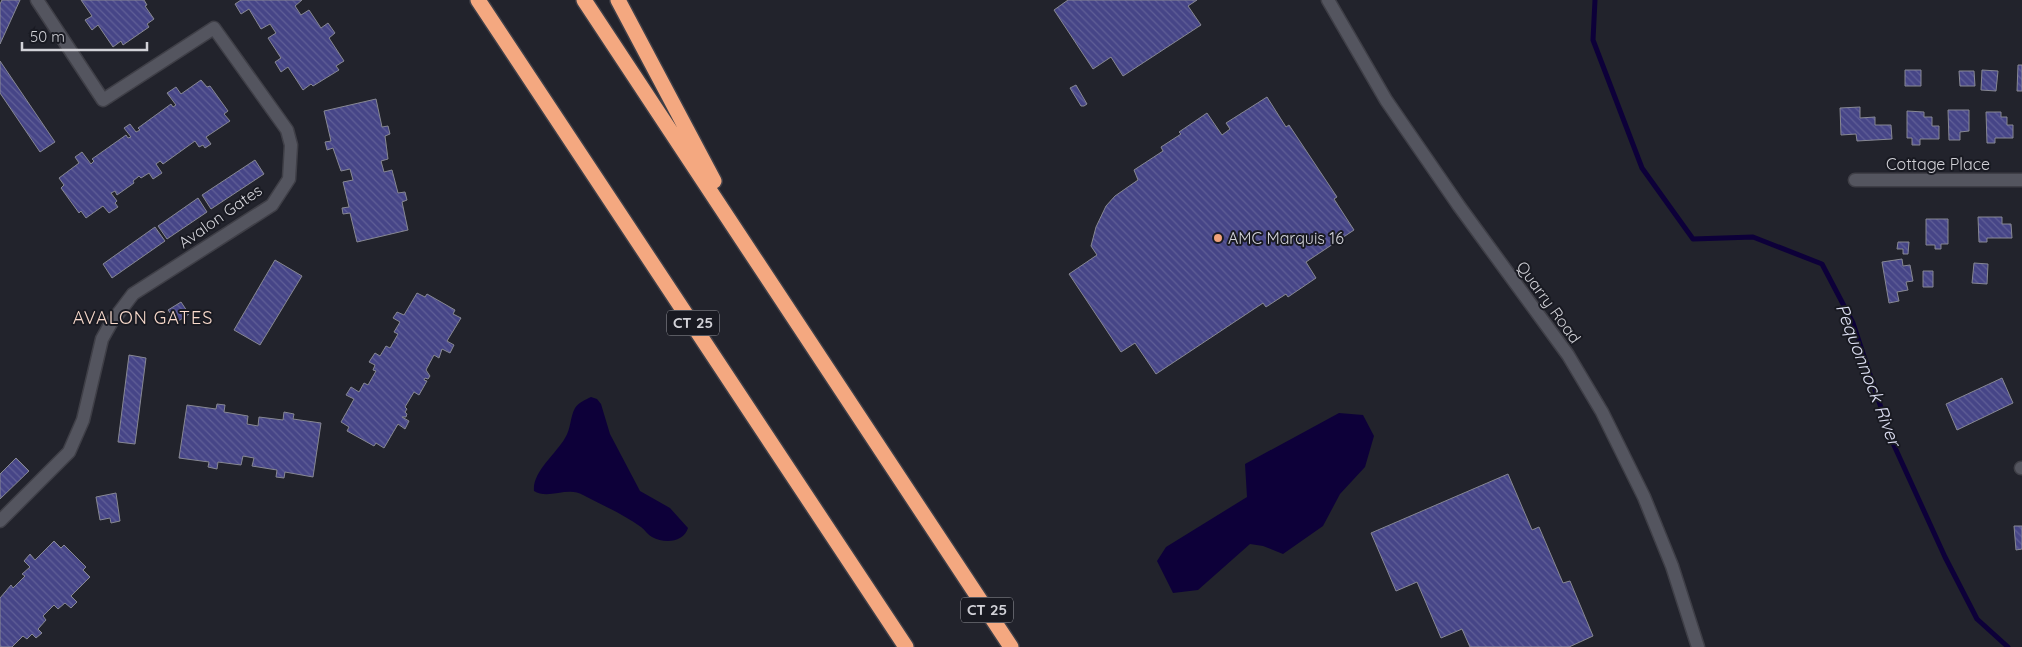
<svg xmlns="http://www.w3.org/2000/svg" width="2022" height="647" font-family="Quicksand,sans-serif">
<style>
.water{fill:#0d0039}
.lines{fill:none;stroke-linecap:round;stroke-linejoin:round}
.stream{stroke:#0d0039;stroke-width:5}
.building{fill:url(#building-back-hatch);stroke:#878893}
.minor-casing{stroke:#3f3f47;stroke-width:15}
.highway-casing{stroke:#3f3f47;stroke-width:18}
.minor{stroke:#54555f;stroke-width:12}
.highway{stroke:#f4a880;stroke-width:15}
.poi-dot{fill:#f0a27a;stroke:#191a22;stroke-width:2}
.labels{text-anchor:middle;stroke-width:4;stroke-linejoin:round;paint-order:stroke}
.shield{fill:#191a22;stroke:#9a9ba1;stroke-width:1}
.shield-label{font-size:15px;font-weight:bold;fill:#d2d2d8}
.street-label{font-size:16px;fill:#d2d2d8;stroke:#191a22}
.poi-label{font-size:16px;fill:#d2d2d8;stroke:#191a22;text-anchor:start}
.neighbourhood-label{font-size:18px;letter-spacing:1px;fill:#fadbcc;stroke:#191a22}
.water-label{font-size:18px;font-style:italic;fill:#dee0f4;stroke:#191a22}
</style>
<defs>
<pattern id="building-back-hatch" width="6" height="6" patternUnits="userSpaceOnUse" patternTransform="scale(1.25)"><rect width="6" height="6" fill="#464587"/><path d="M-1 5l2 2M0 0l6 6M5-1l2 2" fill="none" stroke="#605f97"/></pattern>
</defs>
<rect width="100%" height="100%" fill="#22232c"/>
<path class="water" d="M591,397L597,399L601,404L610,434L640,491L670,508L688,528C684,542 665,544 652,537C648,535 645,530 641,527C623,514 602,505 583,495C568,486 548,500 534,491C532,472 556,454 565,438C571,429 570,417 575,408C579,402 585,400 591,397Z
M1339,413L1363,415L1374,436L1365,467L1340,494L1323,526L1283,554L1263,546L1250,544L1198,590L1173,593L1157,561L1166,547L1247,497L1245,464Z"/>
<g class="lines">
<path class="stream" d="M1595,0L1593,40L1642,168L1693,239L1753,237L1822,264L1853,323L1892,441L1945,557L1977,619L2008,647"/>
</g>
<path class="building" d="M2,0H20L0,44V4Z
M81,0H144L147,5L145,6L154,19L147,24L149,27L123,45L121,41L113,47L98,25L92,30L85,20L92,16Z
M241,0H302L295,6L301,15L309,10L321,28L328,23L335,33L329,38L344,61L336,66L339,70L313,86L311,84L303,90L288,67L281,72L275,62L281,58L268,38L276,33L270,24L261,29L249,9L241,14L235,4Z
M1068,0H1197L1188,6L1201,25L1123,76L1111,57L1093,69L1054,10Z
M0,61L55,142L40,152L0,93Z
M2018,65H2022V91H2017Z
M1905,70H1921V86H1905Z
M1982,70L1998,71L1996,91L1981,90Z
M1959,71H1974L1975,86H1960Z
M201,80L207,87L210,86L228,111L224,114L230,121L206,137L211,144L205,148L203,145L199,147L195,141L163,164L160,161L156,164L162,173L153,179L149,173L141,178L139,176L133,181L134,183L117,195L115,191L111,193L117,201L115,203L118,207L109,213L103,206L86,218L81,211L79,213L61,188L64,185L59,178L79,163L75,157L82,152L91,164L94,161L92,159L126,135L128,138L131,137L124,128L130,124L136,132L140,130L138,128L171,104L173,107L176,105L167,93L176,87L181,94Z
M1076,85L1087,104L1084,106H1081L1070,88Z
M1267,97L1286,127L1289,125L1337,197L1334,199L1354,230L1306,262L1316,278L1288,297L1286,294L1266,307L1263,303L1156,374L1135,343L1121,352L1069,274L1097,255L1091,246L1096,227L1106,206L1115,196L1138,180L1134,170L1163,151L1161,147L1181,134L1179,132L1207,113L1222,135L1230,129L1226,123Z
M376,99L382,127L388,126L390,134L385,136L388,159L381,161L384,172L392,170L398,193L405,192L407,200L402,202L408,230L357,242L350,213L343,214L342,208L349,207L343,182L353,180L350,169L341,171L333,148L327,150L325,142L331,141L324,111Z
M1860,107V118L1875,117V125H1891L1892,139L1857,141L1856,134L1841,135L1840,108Z
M1948,110H1969V131L1960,132V140H1949Z
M1907,111L1924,112V117H1932V126H1939V139H1920V145H1912V138H1907Z
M1986,112H2001V117H2007V125H2013V138H1995V143H1987Z
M255,160L264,174L211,209L202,195Z
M198,198L207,212L167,239L158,226Z
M1978,217H2002V224H2011L2012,238H1987V242H1979Z
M1926,219H1948V244H1941V249H1935V245H1926Z
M155,227L165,241L112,278L103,264Z
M1898,242H1909L1908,254H1903V249H1897Z
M1902,259L1903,266L1910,265L1913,281L1906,282L1908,290L1897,292L1899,301L1889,303L1882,262Z
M275,260L302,276L260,345L234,330Z
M1974,263L1988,264L1987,284L1972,283Z
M1923,271H1933V287H1923Z
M417,293L425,297L427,294L455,310L453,314L461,318L447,341L454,345L450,353L442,349L439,358L434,355L426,370L430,376L428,379L425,378L424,380L427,381L419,395L414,392L405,407L407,409L405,412L407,414L406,417H402L409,421L405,429L398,424L384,448L376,443L374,446L347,431L349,427L341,422L354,399L346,395L351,387L359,392L364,383L368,385L376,371L373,370L375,365L369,362L375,353L380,356L386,346L390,348L398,334L394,332L400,322L393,318L397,312L404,315Z
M181,302L189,314L177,322L168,310Z
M129,355L146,358L135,444L118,442Z
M2002,378L2013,403L1957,430L1946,404Z
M217,404L225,405L224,412L248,416L247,424L258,426L259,417L283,420L284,412L294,414L293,419L321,423L313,477L285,472L284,478L276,477L277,470L252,466L254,458L243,456L241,465L218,462L217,469L208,467L209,462L179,458L187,405L216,409Z
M16,458L29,471L0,499V474Z
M1508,474L1532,530L1539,527L1563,583L1570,581L1593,636L1569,647H1470L1462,629L1441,638L1417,582L1396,591L1371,533Z
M116,493L120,521L111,523L110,518L100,520L96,497Z
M2014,526H2022V549L2016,550Z
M54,541L61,548L64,545L86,567L83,570L90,577L71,596L77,602L71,608L65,603L58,609L54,605L43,616L46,620L38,629L42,633L36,638L32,634L27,639L23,636L12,647H0V598L11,585L13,588L25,576L22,574L30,567L24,561L30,554L35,560Z"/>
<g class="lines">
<defs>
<path id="minor" d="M1328,0L1386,100L1459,206L1568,355L1602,412L1644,497L1672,566L1698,647
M1855,180H2022
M2021,468H2022
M0,521L69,452L83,420L102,339L111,323L133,294L272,205L289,179L291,145L287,130L214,28L103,100L37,0"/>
<path id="highway" d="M478,0L906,647
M584,0L1011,647
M618,0L714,181"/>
</defs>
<use href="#minor" class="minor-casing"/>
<use href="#highway" class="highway-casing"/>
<use href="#minor" class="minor"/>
<use href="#highway" class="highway"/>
</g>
<circle class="poi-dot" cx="1218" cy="238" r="5"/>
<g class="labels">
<g class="shield">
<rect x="667" y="310.5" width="52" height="25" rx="4"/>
<rect x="961" y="597.5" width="52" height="25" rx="4"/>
</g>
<g class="shield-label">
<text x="693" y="328">CT 25</text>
<text x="987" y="615">CT 25</text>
</g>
<g class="street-label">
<text x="1938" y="170">Cottage Place</text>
<text transform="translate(220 216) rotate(-35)" y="6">Avalon Gates</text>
<text transform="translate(1549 302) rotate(54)" y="6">Quarry Road</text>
</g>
<g class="poi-label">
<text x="1228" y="244">AMC Marquis 16</text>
</g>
<g class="neighbourhood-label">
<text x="143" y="324">AVALON GATES</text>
</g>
<g class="water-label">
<text transform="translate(1868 375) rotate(69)" y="6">Pequonnock River</text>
</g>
</g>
<path d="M22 42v8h125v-8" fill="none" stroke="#d2d2d8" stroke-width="2.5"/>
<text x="30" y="42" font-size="15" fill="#d2d2d8" stroke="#191a22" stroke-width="4" paint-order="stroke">50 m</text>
</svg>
